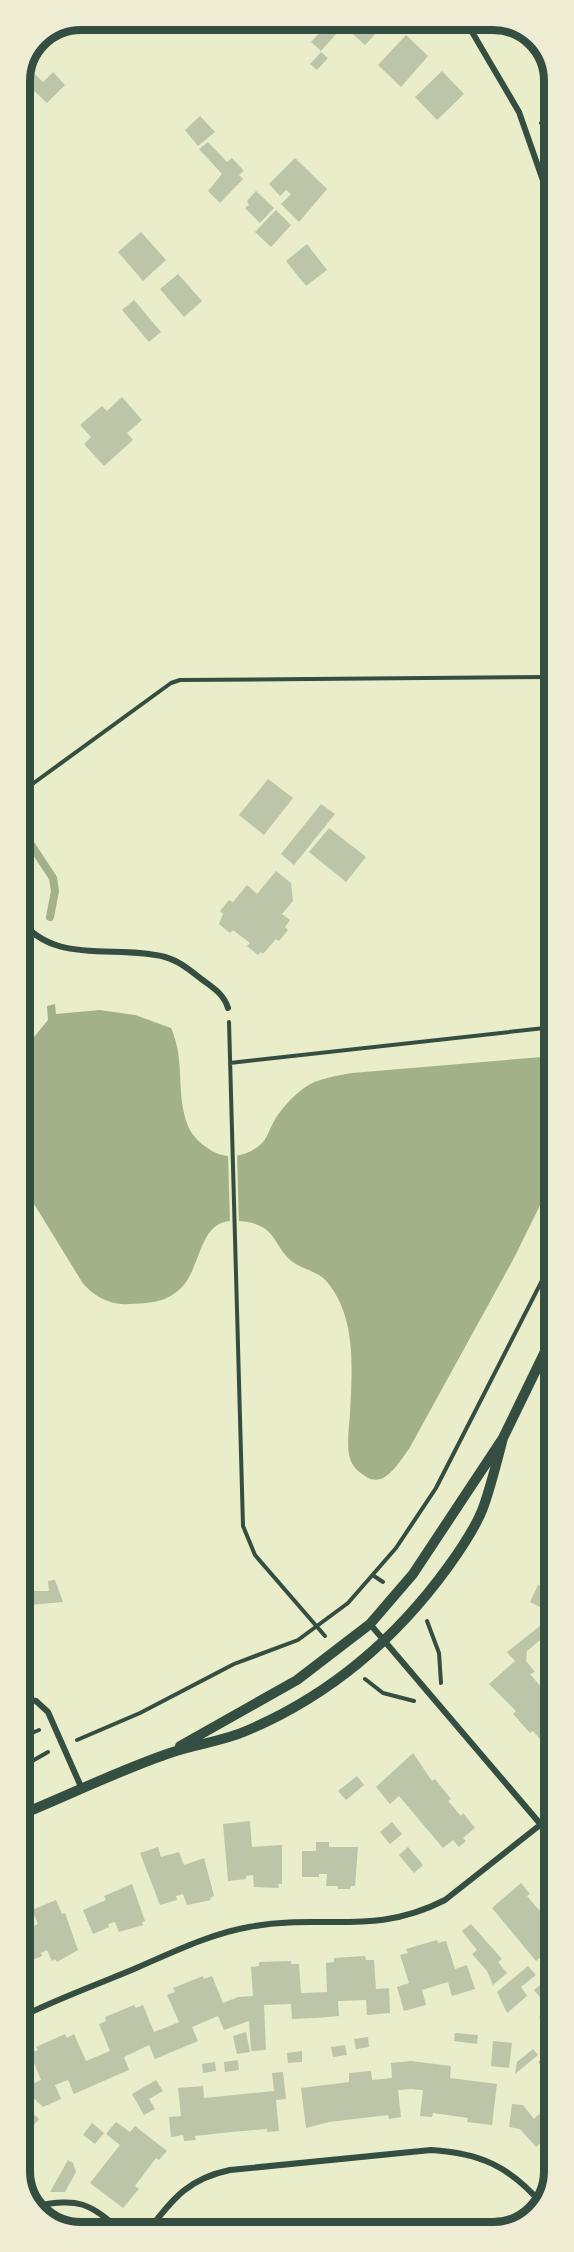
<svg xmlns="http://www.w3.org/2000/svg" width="574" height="2252" font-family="Mulish,sans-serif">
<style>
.water{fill:#a3b18a}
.pier{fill:#e9edc9}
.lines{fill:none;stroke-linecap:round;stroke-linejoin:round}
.stream{stroke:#a3b18a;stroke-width:8}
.building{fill:#bcc5a7}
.path{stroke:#344e41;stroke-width:4}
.minor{stroke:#344e41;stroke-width:6}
.tertiary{stroke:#344e41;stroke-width:10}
.rim{fill:none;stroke:#344e41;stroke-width:8}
</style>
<rect width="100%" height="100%" fill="#e9edc9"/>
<path class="water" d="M55,1004L56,1014L100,1010L135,1015L171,1028C186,1062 175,1093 188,1126C193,1137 200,1143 209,1149C225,1161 249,1157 263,1142C268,1136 270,1128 274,1121C281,1109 293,1096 304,1088C318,1078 336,1076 352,1073L554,1056V1177L514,1258L409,1449C399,1462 384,1490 365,1476C357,1471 351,1465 349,1455C347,1442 349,1427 350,1414C352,1369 357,1320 328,1283C318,1270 301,1270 289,1259C279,1250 275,1235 264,1228C256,1223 246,1221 237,1221C197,1218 203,1268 180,1289C165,1303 149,1303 129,1304C111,1306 93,1296 82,1282L20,1181V1054L48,1020L47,1006Z"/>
<path class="pier" d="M228,1153H237L239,1224H230Z"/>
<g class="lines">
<path class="stream" d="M20,828L53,878L55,891L50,917"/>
</g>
<path class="building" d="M341,20H388L365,45L339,22Z
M327,25L337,33L321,51L311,42Z
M406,35L428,56L401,87L378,65Z
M321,52L328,58L317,70L310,64Z
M26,66L43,82L53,72L65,85L47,103L25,82L20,88Z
M442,71L464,94L437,120L415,97Z
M200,116L215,132L198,146L185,130Z
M208,142L227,162L232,158L244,171L239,175L243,179L220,203L208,191L222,174L199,149Z
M295,158L327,189L299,222L281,204L291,194L286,190L280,196L269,184Z
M256,191L274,208L260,223L245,208L249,205L247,201Z
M276,210L291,225L271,247L255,232Z
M141,232L166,260L143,281L118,252Z
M307,244L327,270L306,286L286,261Z
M178,274L202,301L184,317L160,289Z
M134,300L161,332L149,342L122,310Z
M122,397L142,420L127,433L133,440L104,466L84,444L91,437L80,425L102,406L107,411Z
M268,779L293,798L264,835L239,815Z
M321,804L335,814L294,865L281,854Z
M329,828L366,857L346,882L309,852Z
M276,871L291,883L293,901L282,914L290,920L285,927L288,930L279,941L276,939L263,954L261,952L258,955L247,946L250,943L233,930L230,933L219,924L223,914L220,911L229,900L233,902L247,885L257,894Z
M55,1580L63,1602L30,1605V1591H49L48,1581Z
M538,1585L554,1593V1614L530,1602Z
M20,1599H25L27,1623H23L24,1647L30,1646L31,1659L20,1660Z
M545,1622L551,1631L527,1651L526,1661L535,1672L530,1674L547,1694L550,1691L554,1696L552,1700L554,1703V1757L551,1759L542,1748L545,1746L539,1738L533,1731L530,1733L513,1714L516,1711L489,1684L515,1661L507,1652Z
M413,1753L432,1781L435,1779L451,1799L448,1801L455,1809L461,1816L463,1813L475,1828L463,1838L466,1841L459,1847L453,1840L443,1848L399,1796L390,1804L376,1787Z
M357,1776L364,1785L346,1800L338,1791Z
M250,1821L252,1847L282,1845V1884H278L279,1888L254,1887L253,1875L246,1876V1879L228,1881L223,1824Z
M392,1822L402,1834L390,1844L380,1832Z
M316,1842H329V1847H358L355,1886H351L350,1889H338V1886H326L327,1874H319V1877H302V1851H316Z
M158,1847L161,1857L179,1852L184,1865L204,1858L214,1896L210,1898L211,1900L187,1905L183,1894L176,1896L177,1900L160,1905L140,1853Z
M408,1847L423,1865L414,1873L399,1855Z
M521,1883L530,1894L527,1896L539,1910L542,1908L554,1923V1945L536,1961L492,1908Z
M132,1884L145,1921L142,1922L143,1925L119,1932L115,1922L108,1924L109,1927L93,1934L83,1910L106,1900L104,1896Z
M56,1900L62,1914L65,1913L78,1950L57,1962L55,1959L52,1961L47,1950L41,1953L42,1956L25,1963L21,1951L20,1936L30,1932L29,1928L38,1924L32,1910Z
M471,1924L502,1959L498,1962L507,1973L493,1985L487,1971L472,1954L477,1950L462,1931Z
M437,1940L438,1943L446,1941L455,1969L467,1965L475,1989L452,1996L448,1982L422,1990L426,2005L404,2011L397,1987L409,1983L400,1955L408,1953L406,1949Z
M365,1956L366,1960H374L376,1989L389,1988L390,2013L367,2015L366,2000L338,2001L339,2016L316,2018L292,2019L291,2004L264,2005L266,2050L251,2051L249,2021L224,2030L218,2016L192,2027L198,2041L155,2059L149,2045L124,2057L129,2070L108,2079L74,2094L68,2080L55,2085L61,2099L43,2107L23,2088L41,2080L30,2053L38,2050L36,2047L65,2034L67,2038L74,2034L86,2061L110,2051L99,2024L106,2021L105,2017L134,2005L136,2008L143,2005L154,2032L167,2027L179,2022L167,1995L175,1992L173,1988L203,1976L204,1979L212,1976L223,2003L238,1997L253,1996L251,1967L259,1966V1962L291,1961V1964H299L301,1993L327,1992L326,1963L334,1962V1958Z
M528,1966L536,1975L521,1987L527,1996L507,2013L497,1992Z
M554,1973V2036L539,2017L549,2008L534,1990Z
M246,2032L250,2052L237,2054L233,2036Z
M455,2033L478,2035L477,2044L454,2041Z
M368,2037L369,2047L356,2049L354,2039Z
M493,2041L512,2043L509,2068L491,2066Z
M345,2045L347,2055L333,2057L331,2047Z
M533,2049L538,2055L515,2074L517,2062Z
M554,2049V2082L538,2062Z
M302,2051V2062L288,2063L287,2053Z
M238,2060L239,2070L225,2072L224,2062Z
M411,2061L451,2066L450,2078L497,2084L492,2125L467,2122L468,2118L433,2113L432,2117L420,2116L423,2090L411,2089L398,2090L401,2117L389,2119L388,2115L329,2122L306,2128L301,2088L349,2082V2073L371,2071L372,2080L392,2078L391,2063Z
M215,2062L216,2071L203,2073L202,2064Z
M283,2072L286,2099L276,2100L279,2131L267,2132V2129L231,2132L195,2136L196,2140L184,2141L183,2135L171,2137L169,2117L181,2116L178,2088L203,2086L204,2098L274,2091L272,2073Z
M156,2080L163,2091L149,2099L155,2109L144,2115L132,2094Z
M21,2093L28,2100L24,2105L39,2119L25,2135L21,2132Z
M512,2104L523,2105L534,2119L539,2114L554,2132L536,2147L520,2129L509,2127Z
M116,2122L130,2132L135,2126L167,2151L159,2160L156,2158L135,2186L139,2189L123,2208L90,2183L120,2145L106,2134Z
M92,2123L104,2133L95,2144L83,2135Z
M554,2154V2170L548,2175L541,2166Z
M68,2160L73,2163L76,2172L65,2192H50Z"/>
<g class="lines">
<path class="path" d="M541,123L553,130
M547,223L553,244
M20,793L171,683L180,680L554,677
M229,1022L243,1526L255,1555L325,1636
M230,1063L554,1027
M374,1576L383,1582
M427,1621L439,1653L441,1683
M365,1679L383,1693L414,1701
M20,1738L39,1730
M77,1740L140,1713L234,1664L298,1640L348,1603L396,1548L436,1488L554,1257
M20,1768L48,1752"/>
<path class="minor" d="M465,20L519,112L553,209
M20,166L31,178
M20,918C51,966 118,944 165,957C180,961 192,972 204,981C215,989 224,995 228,1008
M370,1624L554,1840
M20,1698L36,1701L48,1712L82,1789
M21,2017C57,1999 96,1985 134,1969C171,1953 209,1934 249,1927C322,1913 373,1937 445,1900L554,1814
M34,2206C81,2198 87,2202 123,2232
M147,2232C173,2199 187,2179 230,2170L431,2150C480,2153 509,2166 542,2204"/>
<path class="tertiary" d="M180,1746L297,1680L370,1624L413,1574L503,1438L554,1333
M20,1815C69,1795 118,1771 167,1754C193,1744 221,1742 246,1731C329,1696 395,1640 448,1567C461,1549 475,1529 483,1508C491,1486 497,1461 503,1438"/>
</g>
<path d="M0 0H574V2252H0ZM81 30H493A51 51 0 0 1 544 81V2171A51 51 0 0 1 493 2222H81A51 51 0 0 1 30 2171V81A51 51 0 0 1 81 30Z" fill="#eeecd3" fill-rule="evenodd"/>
<path class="rim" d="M81 30H493A51 51 0 0 1 544 81V2171A51 51 0 0 1 493 2222H81A51 51 0 0 1 30 2171V81A51 51 0 0 1 81 30Z"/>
</svg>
